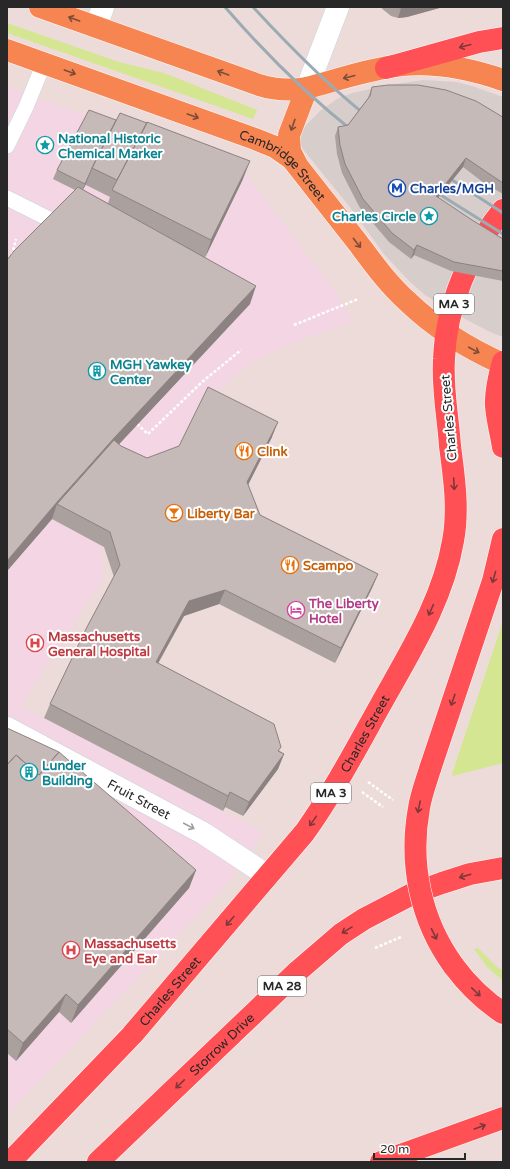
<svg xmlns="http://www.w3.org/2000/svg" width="510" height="1169" font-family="'Varela Round',sans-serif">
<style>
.medical{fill:#f3d5e4}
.green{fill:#d5e692}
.plaza{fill:#d7cecc}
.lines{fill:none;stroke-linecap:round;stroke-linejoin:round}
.lane-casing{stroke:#c7d4db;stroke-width:16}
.street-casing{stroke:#c7d4db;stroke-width:23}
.primary-casing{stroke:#fff;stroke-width:23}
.highway-casing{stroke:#fff;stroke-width:23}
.path{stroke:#fff;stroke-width:2.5;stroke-dasharray:3 2;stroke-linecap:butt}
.lane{stroke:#fff;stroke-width:15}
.street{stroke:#fff;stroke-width:22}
.primary{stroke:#f78552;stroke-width:22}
.highway{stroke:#ff5155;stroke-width:22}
.rail{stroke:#9caab4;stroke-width:3}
.highway-bridge-casing{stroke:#fff;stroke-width:23;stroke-linecap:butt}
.highway-bridge{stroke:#ff5155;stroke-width:22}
.wall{fill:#aaa09e;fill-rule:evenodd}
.shaded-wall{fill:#8b8281}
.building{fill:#c6bab8;stroke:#8b8281}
.oneway{stroke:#7b4d39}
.oneway2{stroke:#7e383a}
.oneway3{stroke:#9e9e9e}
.labels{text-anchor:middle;stroke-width:4;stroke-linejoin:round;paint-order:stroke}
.shield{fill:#fff;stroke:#686868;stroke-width:1}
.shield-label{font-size:12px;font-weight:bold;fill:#282828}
.culture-label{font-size:13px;font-weight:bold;fill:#0d838f;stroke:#fff;text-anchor:start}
.street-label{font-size:13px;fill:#282828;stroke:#fff}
.transit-label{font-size:13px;font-weight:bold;fill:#164399;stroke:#fff;text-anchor:start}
.food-label{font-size:13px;font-weight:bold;fill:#c56008;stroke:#fff;text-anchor:start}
.hotel-label{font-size:13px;font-weight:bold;fill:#b23c85;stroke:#fff;text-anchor:start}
.health-label{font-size:13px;font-weight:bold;fill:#be3a42;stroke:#fff;text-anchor:start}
</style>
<rect width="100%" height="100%" fill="#ecdbd9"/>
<path class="medical" d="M7,87L246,174L333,289L353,322L303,339L259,358L199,404L172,457L138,469L102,551L103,579L21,706L263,832L228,883L7,1115Z"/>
<path class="green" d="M7,23L119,62L164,73L257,110L253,119L222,108L7,33Z
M503,621V763L453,776L452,774Z
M478,948L498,968L503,970V981L487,967L474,949Z"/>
<path class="plaza" d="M423,80L456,82L472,86L503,97V337L490,332L467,320L425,295L409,281L384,254L349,206L302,148L300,142L302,131L306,125L320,111L337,99L352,93L388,85Z"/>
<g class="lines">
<defs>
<path id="lane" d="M7,146L26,107L44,63
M7,198L51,220"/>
<g id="street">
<path d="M96,27L103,7"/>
<path d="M307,88L338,7"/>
<path id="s1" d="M7,728L203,833L268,876"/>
</g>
<g id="primary">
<path d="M40,7L259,85C275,90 289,91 307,88C337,80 372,68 403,65C437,62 471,69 503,80"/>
<path id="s2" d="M7,50L255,139L275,147L292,159C314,187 336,215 358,243C373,263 388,284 407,301C435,328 467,348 503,364"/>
<path d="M297,165L290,151L289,135L307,88"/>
</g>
<g id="highway">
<path d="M386,68L479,42L503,38"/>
<path d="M503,362C499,376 495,391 496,406C497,420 501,434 503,447"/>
<path d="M430,769L493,581L503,539"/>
<path d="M453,965C467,984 483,1000 503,1013"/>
<path id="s3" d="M10,1162L132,1035L305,832C334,791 357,747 381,704C410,652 443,600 453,541C459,510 454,477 450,446C448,417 442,388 444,359C446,305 470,251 503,210"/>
<path id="s4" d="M98,1162L298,971L341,934L364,919L414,893L442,883L470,874L503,868"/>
<path d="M381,1162L503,1118"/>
</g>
</defs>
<use href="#lane" class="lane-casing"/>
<use href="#street" class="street-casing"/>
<use href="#primary" class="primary-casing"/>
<use href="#highway" class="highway-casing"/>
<path class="path" d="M12,255L16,239
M294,325L358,299
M137,424L148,434L202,382L241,350
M368,782L393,800
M362,792L383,807
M375,948L401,937"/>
<use href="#lane" class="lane"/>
<use href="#street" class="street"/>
<use href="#primary" class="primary"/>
<use href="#highway" class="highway"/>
<path class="rail" d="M225,7C264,52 307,95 354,132
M253,7C289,46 326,84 368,117
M443,174L503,213
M431,189L503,234"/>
<defs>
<path id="highway-bridge" d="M430,769C426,782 421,795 419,808C409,863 420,919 453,965"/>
</defs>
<use href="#highway-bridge" class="highway-bridge-casing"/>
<use href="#highway-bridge" class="highway-bridge"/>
</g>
<path class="wall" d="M380,7H443L407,17L398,18L391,16Z
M372,87L503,118V194L484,183L463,167L438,198L472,220L503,239V281L451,271L414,255L411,259L389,242L360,208L342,173L337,154L335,136L338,127L348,125L368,98Z
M89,110L243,179L205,257L250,304L119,444L121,446L147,458L272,437L248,485L260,515L378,574L372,588L335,663L219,604L184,616L158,664L284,754L278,769L243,816L225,807L223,811L44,718L50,704L114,577L104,547L52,519L7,571V260L75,190L53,179L57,170ZM86,184V185L110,197L108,203L83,190Z
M7,728L196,870L189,888L71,1023L59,1012L16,1061L7,1053Z"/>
<path class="shaded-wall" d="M414,7H443L407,17L398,18L401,8Z
M466,158L463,167L432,205L436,196Z
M250,161L243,179L205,258L211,240Z
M89,175L86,184L81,193Z
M417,245L414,255L411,259L414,250Z
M256,286L250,304L109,455L57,504L52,519L7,571V561L58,501L115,437Z
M278,422L272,437L242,497L247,482Z
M378,574L372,588L335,663L341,648Z
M225,590L219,604L184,616L150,677L156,662L189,601Z
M284,754L278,769L243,816L249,802Z
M230,792L225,807L223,811L228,796Z
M196,870L189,888L71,1023L78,1005Z
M66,994L59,1012L16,1061L23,1043Z"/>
<path class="building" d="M396,7H414L401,8Z
M388,85H418L446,90L476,101L501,116L503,118V183L488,173L466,158L436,196L472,220L503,239V271L454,262L417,245L414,250L392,233L363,199L345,164L340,145L338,127L348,125L370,96L372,87Z
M89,110L116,120L92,168L89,175L85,184L57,170Z
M120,113L147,123L117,180L92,168Z
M147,122L250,161L211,240L112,190Z
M78,187L256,286L115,437L58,501L7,561V260L14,251Z
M208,387L278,422L247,482L260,515L378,574L341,648L225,590L189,601L156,662L274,724L281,747L278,751L284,754L249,802L230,792L228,796L50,704L87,627L120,565L110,532L57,504L114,440L121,446L147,458L179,446Z
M7,728L59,752L39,775L16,755L7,765Z
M59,752L196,870L78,1005L66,994L23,1043L7,1029V765L16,755L39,775Z"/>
<defs><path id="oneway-shaft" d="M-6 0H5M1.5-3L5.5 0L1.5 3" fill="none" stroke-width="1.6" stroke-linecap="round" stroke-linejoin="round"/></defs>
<g class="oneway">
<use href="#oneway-shaft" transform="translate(74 19) rotate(-160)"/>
<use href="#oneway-shaft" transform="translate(70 72) rotate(20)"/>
<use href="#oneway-shaft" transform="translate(223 73) rotate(-160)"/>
<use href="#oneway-shaft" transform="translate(349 77) rotate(166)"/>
<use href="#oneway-shaft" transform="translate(193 116) rotate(20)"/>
<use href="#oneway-shaft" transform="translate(293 125) rotate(109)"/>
<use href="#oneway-shaft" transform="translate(357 243) rotate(52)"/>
<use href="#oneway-shaft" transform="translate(474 350) rotate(28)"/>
</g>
<g class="oneway2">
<use href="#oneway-shaft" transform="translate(465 46) rotate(165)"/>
<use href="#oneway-shaft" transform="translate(454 484) rotate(87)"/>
<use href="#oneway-shaft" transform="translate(494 577) rotate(106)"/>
<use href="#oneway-shaft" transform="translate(431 610) rotate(114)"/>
<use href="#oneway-shaft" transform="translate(453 700) rotate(109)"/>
<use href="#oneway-shaft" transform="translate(419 807) rotate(101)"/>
<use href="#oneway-shaft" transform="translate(313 821) rotate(125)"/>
<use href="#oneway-shaft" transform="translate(465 876) rotate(164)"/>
<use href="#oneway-shaft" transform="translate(230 921) rotate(130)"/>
<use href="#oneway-shaft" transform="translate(347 930) rotate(148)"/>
<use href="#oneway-shaft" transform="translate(434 934) rotate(64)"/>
<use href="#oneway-shaft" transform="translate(476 992) rotate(44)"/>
<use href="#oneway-shaft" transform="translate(180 1084) rotate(136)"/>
<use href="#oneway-shaft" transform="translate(480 1127) rotate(-20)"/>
</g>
<use class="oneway3" href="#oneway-shaft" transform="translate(189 826) rotate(28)"/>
<defs>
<symbol id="sight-ring" viewBox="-11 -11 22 22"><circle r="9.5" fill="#fff" stroke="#0f9aa8" stroke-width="1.5"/><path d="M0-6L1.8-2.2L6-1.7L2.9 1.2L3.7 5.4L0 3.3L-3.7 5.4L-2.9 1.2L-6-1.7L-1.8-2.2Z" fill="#0f9aa8"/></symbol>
<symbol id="metro-ring" viewBox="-11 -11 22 22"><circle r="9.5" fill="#fff" stroke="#1a4fb4" stroke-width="1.5"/><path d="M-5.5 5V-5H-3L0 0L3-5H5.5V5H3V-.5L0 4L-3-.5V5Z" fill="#1a4fb4"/></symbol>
<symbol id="building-ring" viewBox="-11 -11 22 22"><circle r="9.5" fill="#fff" stroke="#0f9aa8" stroke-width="1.5"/><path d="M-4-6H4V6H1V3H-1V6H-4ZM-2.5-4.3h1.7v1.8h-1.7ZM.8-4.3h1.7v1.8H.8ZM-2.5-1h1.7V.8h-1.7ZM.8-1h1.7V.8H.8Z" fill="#0f9aa8"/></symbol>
<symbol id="restaurant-ring" viewBox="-11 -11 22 22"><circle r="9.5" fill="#fff" stroke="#e8710a" stroke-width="1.5"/><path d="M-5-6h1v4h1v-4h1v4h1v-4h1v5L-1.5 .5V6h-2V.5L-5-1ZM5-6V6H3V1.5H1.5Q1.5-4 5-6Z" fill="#e8710a"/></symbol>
<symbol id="bar-ring" viewBox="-11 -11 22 22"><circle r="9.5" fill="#fff" stroke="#e8710a" stroke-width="1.5"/><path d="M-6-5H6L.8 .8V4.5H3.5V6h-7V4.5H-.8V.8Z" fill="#e8710a"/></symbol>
<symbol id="hotel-ring" viewBox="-11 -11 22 22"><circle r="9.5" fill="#fff" stroke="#d1479c" stroke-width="1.5"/><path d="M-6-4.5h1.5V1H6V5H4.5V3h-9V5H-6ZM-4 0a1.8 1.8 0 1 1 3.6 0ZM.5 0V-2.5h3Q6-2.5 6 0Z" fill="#d1479c"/></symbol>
<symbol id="hospital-ring" viewBox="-11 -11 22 22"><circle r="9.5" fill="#fff" stroke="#e0444e" stroke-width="1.5"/><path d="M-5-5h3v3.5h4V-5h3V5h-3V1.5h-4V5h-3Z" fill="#e0444e"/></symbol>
</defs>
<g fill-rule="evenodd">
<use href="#sight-ring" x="35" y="135" width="20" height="20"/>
<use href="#metro-ring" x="387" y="178" width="20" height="20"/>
<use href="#sight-ring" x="419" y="206" width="20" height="20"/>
<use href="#building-ring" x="87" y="361" width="20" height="20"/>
<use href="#restaurant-ring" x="234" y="441" width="20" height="20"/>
<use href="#bar-ring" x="164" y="503" width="20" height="20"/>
<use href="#restaurant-ring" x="280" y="555" width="20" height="20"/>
<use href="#hotel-ring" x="286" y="600" width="20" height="20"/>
<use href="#hospital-ring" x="25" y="633" width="20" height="20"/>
<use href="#building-ring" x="19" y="762" width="20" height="20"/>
<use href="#hospital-ring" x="61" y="940" width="20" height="20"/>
</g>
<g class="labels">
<g class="shield">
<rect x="434" y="294" width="40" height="20" rx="3"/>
<rect x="311" y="783" width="40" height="20" rx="3"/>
<rect x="258" y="976" width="48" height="20" rx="3"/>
</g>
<g class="shield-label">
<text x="454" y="308">MA 3</text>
<text x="331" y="797">MA 3</text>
<text x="282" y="990">MA 28</text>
</g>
<g class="culture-label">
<text x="58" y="143">National Historic<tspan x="58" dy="15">Chemical Marker</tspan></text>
<text x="416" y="221" text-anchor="end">Charles Circle</text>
<text x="110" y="369">MGH Yawkey<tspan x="110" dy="15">Center</tspan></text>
<text x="42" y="770">Lunder<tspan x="42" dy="15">Building</tspan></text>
</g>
<g class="street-label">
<text dy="5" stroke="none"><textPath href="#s2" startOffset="302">Cambridge Street</textPath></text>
<text transform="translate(448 418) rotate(-95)" y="5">Charles Street</text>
<text dy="5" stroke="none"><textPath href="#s3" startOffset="558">Charles Street</textPath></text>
<text dy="5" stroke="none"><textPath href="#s1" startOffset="150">Fruit Street</textPath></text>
<text dy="5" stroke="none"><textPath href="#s3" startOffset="234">Charles Street</textPath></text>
<text dy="5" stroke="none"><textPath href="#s4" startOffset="171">Storrow Drive</textPath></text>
</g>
<g class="transit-label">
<text x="410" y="193">Charles/MGH</text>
</g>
<g class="food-label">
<text x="257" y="456">Clink</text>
<text x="187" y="518">Liberty Bar</text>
<text x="303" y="570">Scampo</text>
</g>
<g class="hotel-label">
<text x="309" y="608">The Liberty<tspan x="309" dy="15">Hotel</tspan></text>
</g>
<g class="health-label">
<text x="48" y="641">Massachusetts<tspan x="48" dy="15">General Hospital</tspan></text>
<text x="84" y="948">Massachusetts<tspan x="84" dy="15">Eye and Ear</tspan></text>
</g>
</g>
<rect width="510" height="1169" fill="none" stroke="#282828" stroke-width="16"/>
<path d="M374 1153v6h91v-6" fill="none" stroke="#282828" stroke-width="2"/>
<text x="380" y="1153" font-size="12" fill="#282828" stroke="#ffffff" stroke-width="3" paint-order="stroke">20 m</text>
</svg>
